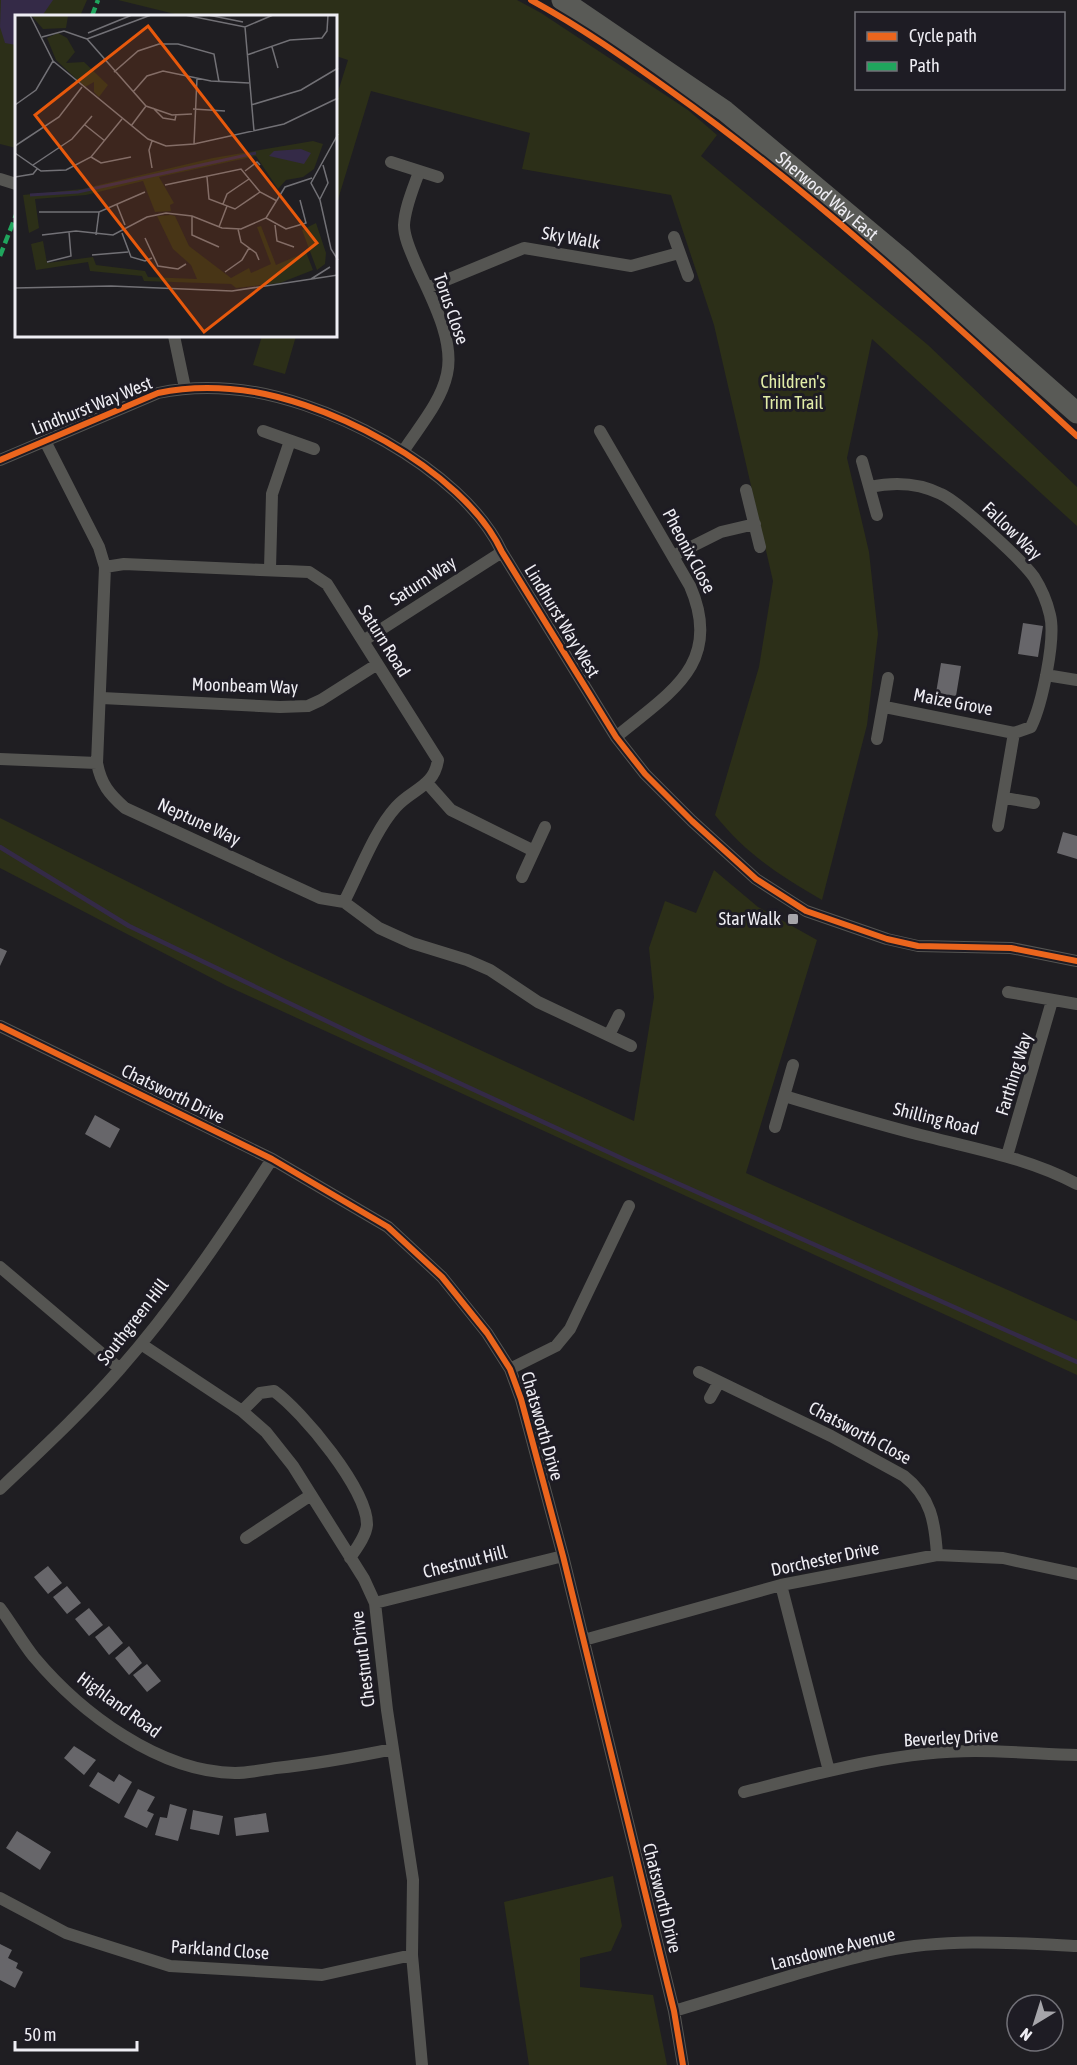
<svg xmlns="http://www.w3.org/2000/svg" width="1077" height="2065" font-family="'Asap Condensed',sans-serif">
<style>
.green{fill:#2c2f18}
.water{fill:#342a47}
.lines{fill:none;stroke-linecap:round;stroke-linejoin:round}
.stream{stroke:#342a47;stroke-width:4.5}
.building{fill:#67666a}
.minor{stroke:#555552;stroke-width:12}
.trunk{stroke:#595a56;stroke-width:21}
.quiet{stroke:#20a55d;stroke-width:4.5;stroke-dasharray:9 4.5;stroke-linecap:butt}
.cycleway-casing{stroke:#1e1c24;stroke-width:10}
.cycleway{stroke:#eb651d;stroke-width:6}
.poi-dot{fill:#a6a5aa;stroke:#1e1c24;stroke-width:2}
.labels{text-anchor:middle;stroke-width:6;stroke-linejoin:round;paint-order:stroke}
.street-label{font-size:18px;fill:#eeedf3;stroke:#1e1c24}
.park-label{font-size:18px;fill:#e1eca7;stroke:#1e1c24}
.poi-label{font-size:18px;fill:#eeedf3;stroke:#1e1c24;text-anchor:end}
.inset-river{fill:none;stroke:#342a47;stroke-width:3}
.inset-road{fill:none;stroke:#727176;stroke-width:1.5}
.view{fill:#e8590c;fill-opacity:0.15;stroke:#e8590c;stroke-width:3}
.inset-edge{fill:none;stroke:#eeedf3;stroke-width:3}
</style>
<rect width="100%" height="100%" fill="#1f1e22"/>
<path class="green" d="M0,0H87L80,16H16V148L0,144Z
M118,0H517L541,13L688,110L717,135L701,156L928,345L1077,487V526L872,339L847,458L869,552L878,634L867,725L822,900C778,874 747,855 715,815L759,667L773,581L714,325L671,195L522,169L530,133L371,91L336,206V98L348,60L336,56V16H183Z
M262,336H296L285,374L253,365Z
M0,818L283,959L634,1121L654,997L649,948L665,901L696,913L714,870L758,907L817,940L746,1173L1077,1321V1375L227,986L0,868Z
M613,1876L622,1926L611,1951L580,1958V1987L653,1995L667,2065H529L504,1902Z"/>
<path class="water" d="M1,0H53L42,16H16V45L5,43L0,27Z"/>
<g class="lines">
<path class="stream" d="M0,847L129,926L366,1040L632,1163L1077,1362"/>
</g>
<path class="building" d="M1023,623L1043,626L1038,657L1018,654Z
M941,663L961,666L956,696L936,693Z
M1063,832L1077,836V859L1057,853Z
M0,948L7,951L0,966Z
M95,1115L120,1129L110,1148L85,1134Z
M48,1566L62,1583L48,1594L34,1577Z
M67,1586L81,1603L67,1614L53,1597Z
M89,1608L103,1625L89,1636L75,1619Z
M109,1626L123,1643L109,1655L95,1637Z
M129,1646L142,1663L129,1675L115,1658Z
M147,1664L161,1681L147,1692L133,1675Z
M74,1746L96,1760L84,1775L64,1758Z
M98,1772L114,1782L119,1774L132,1782L119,1804L89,1786Z
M138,1789L155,1797L147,1811L154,1814L147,1828L124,1817Z
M170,1804L187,1809L178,1841L155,1835L160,1817L167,1818Z
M193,1810L223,1816L219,1835L190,1829Z
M266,1813L269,1832L236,1836L234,1818Z
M17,1831L51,1852L40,1870L6,1848Z
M0,1944L12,1950L8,1958L18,1963L16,1968L23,1972L15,1988L0,1980Z"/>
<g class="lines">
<path class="minor" d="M391,162L438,177
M0,179L16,184
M674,237L688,276
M427,288L524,248L631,266L679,253
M174,336L185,388
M263,431L314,449
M600,431L690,586C724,664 669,693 616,737
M45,441L99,547L105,567L97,763C101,784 109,794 125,808L320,898L344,902L379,928L412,943L467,960L490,970L538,1002L631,1046
M404,450C419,427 441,402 447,374C455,339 430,296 416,264C411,252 404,238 404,225C405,207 413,189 419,172
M0,460L158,393C182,388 206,387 230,389C320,395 463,468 502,552L616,737L645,774L692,821L756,879L806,911L887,939L918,946L1011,948L1077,961
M862,461L877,515
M870,487C893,482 919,483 941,494C959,502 1022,560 1034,577C1041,588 1047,602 1050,615C1056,639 1042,704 1031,727L1014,733
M746,490L760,547
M673,556L721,532L755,524
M105,567L124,564L309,572L327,584L438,760C434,787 412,789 396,807C375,830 359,873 344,902
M270,569L272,494L290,441
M363,641L502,552
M1046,675L1077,680
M102,698L280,707L308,706L321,700L376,665
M885,707L1014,733
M877,739L888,678
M0,759L97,763
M428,784L451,810L534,851
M1005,798L1034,803
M998,826L1014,733
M522,877L545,827
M1008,992L1077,1004
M0,1026L272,1159L388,1227L442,1277L487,1333L510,1369L521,1399L563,1556L674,2011L683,2065
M609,1035L619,1015
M784,1096C832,1110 880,1125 929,1137C980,1150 1030,1159 1077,1184
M775,1127L793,1065
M1007,1156L1052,1001
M0,1267L120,1369
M141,1344L242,1411L266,1432L293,1466L364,1579L375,1603L387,1710L413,1880L412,1955L422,2065
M510,1369L556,1346L570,1329L629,1206
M699,1372L831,1436L904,1476C931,1497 935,1522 937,1555
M710,1398L719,1382
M242,1411L260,1393L274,1391C302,1411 368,1490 367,1525C366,1536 356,1549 350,1558
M0,1489C41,1450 82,1412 119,1370C176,1305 225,1232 272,1159
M246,1538L311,1495
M781,1585L829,1771
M375,1603L563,1556
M0,1608C12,1624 22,1642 34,1657C81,1713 159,1772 235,1773C248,1773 262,1770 276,1768C315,1764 354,1757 393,1749
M584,1640L781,1585L937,1555L1003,1558L1077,1574
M744,1792C819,1773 897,1751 975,1751C1009,1751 1043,1754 1077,1755
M0,1898L66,1933L170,1966L322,1975L412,1955
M674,2011C744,1991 814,1966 885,1951C946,1938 1015,1943 1077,1946"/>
<path class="trunk" id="s1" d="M562,0L725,111L901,258L1077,413"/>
<path class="quiet" d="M92,16L98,0
M0,256L16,215"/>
<defs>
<path id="cycleway" d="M531,0C581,27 626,59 672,92C816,195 946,316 1077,436
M0,460L158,393C182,388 206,387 230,389C320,395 463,468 502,552L616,737L645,774L692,821L756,879L806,911L887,939L918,946L1011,948L1077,961
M0,1026L272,1159L388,1227L442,1277L487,1333L510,1369L521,1399L563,1556L674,2011L683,2065"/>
</defs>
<use href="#cycleway" class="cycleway-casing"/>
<use href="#cycleway" class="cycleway"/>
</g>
<rect class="poi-dot" x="787" y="913" width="12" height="12" rx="3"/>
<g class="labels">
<g class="street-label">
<text dy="6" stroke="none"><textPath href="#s1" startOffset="330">Sherwood Way East</textPath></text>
<text transform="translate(571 238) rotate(10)" y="6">Sky Walk</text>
<text transform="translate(451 309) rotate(71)" y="6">Torus Close</text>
<text transform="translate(92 406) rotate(-22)" y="6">Lindhurst Way West</text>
<text transform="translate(1012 531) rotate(44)" y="6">Fallow Way</text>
<text transform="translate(689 551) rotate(62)" y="6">Pheonix Close</text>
<text transform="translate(423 581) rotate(-33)" y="6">Saturn Way</text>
<text transform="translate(562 621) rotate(59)" y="6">Lindhurst Way West</text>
<text transform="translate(384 641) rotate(58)" y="6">Saturn Road</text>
<text transform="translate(245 686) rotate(2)" y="6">Moonbeam Way</text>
<text transform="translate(953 702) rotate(11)" y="6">Maize Grove</text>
<text transform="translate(199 822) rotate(25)" y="6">Neptune Way</text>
<text transform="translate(1014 1074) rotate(-73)" y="6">Farthing Way</text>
<text transform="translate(173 1094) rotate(26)" y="6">Chatsworth Drive</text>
<text transform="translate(936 1119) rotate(14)" y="6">Shilling Road</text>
<text transform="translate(133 1322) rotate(-52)" y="6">Southgreen Hill</text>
<text transform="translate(542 1426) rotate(74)" y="6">Chatsworth Drive</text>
<text transform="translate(860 1433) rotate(28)" y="6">Chatsworth Close</text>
<text transform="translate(825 1559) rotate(-12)" y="6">Dorchester Drive</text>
<text transform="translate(465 1562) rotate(-14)" y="6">Chestnut Hill</text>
<text transform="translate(363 1659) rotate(-97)" y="6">Chestnut Drive</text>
<text transform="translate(119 1705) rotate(36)" y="6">Highland Road</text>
<text transform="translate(951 1738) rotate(-3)" y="6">Beverley Drive</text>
<text transform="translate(662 1898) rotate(76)" y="6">Chatsworth Drive</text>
<text transform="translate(833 1949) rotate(-14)" y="6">Lansdowne Avenue</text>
<text transform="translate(220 1950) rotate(4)" y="6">Parkland Close</text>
</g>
<g class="park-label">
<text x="793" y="388">Children's<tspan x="793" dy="21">Trim Trail</tspan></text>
</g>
<g class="poi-label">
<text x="781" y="925">Star Walk</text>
</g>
</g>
<g transform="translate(15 15)">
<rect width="322" height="322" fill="#1f1e22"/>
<path d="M16,0H64L53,1L51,13L28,14ZM43,18L52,23L60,37L51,48L69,47L93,70L84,82L79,77V67L70,72L41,45L32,23ZM298,126L308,129L299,154L288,162L271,165L263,174L241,141L144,162L159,188L155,190L156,196L140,197L128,166L71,180L20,184L24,213L14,218L8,180L67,174L198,143ZM156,200L160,201L174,231L216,263L234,253L236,258L256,249L242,212L246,211L261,250L291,237L298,255L265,268L221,273L216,269L129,266L127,261L75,256L73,247L21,255L16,229L28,226L32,248L78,242L81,250L130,256L133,262L182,264L176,250L158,234L142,201ZM301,208L311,238L310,249L302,255L287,215Z" fill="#2c2f18"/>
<path d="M286,134L296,138L289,149L254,141L259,136Z" fill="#342a47"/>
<path class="inset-river" d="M15,180L63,177L241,138"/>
<path class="inset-road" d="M170,0L230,12L258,0M193,0L228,7M230,12L239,116M73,18L117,0M27,22L49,16L72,24M72,24L131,91L157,100L177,99M72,24L136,0M257,32L263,53M232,40L275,25L307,23L312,16L313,0M38,46L133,124L151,131L179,129L269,109L323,83M99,57L123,36L144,29H163L199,39L204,67M118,77L132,61L148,56L196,66L234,68M0,90L21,75L38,46L15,0M236,90L286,75L323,53M138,93L148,103L160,105L161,100M178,94L210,96M70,110L90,126M116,111L131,91M323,119L296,168L305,185L316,234L323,245M137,126L134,135L137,153M179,129L182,63M0,131L44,102L67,72M0,138L26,156L51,155L76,142L107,104M76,142L86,148L116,142M18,150L57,124L77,101M230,156L242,147L245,150M0,162L18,159L22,154M192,162L194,184L220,194L245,177M150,170L226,154L245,177L262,186M305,184L313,168L308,150M208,189L212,179L234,164M102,190L110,210M24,197H84L130,177M177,201V220L204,232M251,203L271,214L291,208L285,185M260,210L262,226L279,232M204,212L212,191M223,214L226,227L241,238L244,245M107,218L116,242L130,246L137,243M27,220L61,216L98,220L132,202L151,198L177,201L207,213L226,214L251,203L270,172L297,163M81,220L84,197M130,223L143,251L163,254L171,249M77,240L113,237M32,247L56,241L54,217M210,257L227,245L234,233M296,264L315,252M0,273L96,271L217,276L323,260"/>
<path class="view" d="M133,11L302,228L189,317L20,100Z"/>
<rect width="322" height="322" class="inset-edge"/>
</g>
<rect x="855" y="12" width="210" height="78" fill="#1e1c24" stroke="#717077" stroke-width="1.5"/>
<rect x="867" y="32" width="30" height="9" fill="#eb651d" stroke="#717077" stroke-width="1.5"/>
<text x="909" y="42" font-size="18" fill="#eeedf3">Cycle path</text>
<rect x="867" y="62" width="30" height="9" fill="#20a55d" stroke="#717077" stroke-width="1.5"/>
<text x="909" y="72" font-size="18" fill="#eeedf3">Path</text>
<g transform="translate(1035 2023) rotate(218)"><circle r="28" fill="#1e1c24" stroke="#717077" stroke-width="1.5"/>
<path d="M0-4.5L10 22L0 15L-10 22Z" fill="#a6a5aa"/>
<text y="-9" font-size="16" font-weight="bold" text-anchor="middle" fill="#eeedf3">N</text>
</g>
<path d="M15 2041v9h122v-9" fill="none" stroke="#eeedf3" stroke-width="3"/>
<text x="24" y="2041" font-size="18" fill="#eeedf3" stroke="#1e1c24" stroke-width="4.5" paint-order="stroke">50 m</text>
</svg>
